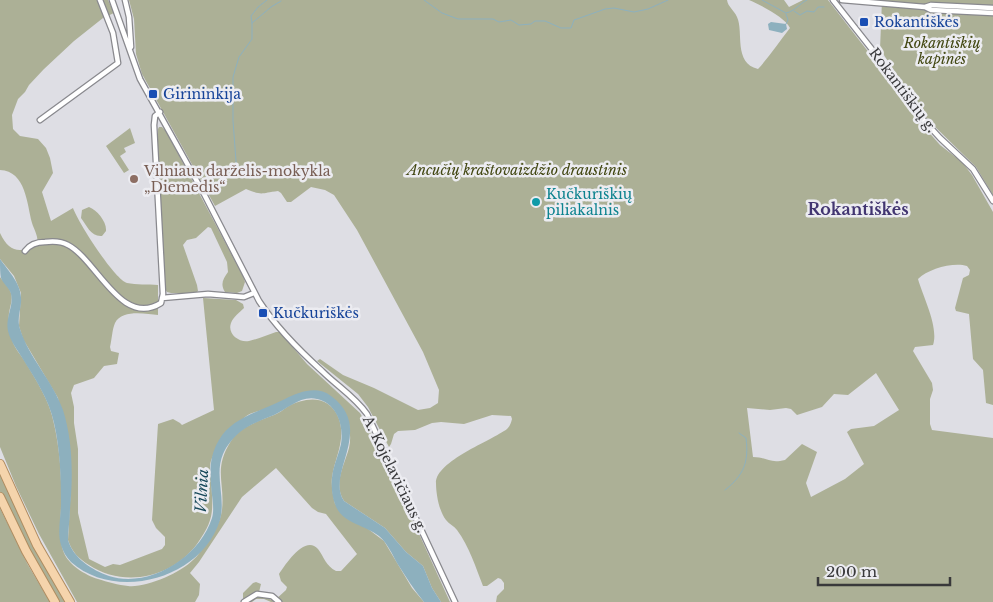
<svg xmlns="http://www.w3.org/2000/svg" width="993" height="602" font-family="'Libre Baskerville',serif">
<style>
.green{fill:#acb096;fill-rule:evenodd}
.water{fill:#8db0be}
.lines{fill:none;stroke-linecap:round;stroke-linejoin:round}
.stream{stroke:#8db0be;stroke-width:1}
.minor-casing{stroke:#89898e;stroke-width:7}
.primary-casing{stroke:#af8c60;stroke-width:10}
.minor{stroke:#fff;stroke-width:4.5}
.primary{stroke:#f5d4ac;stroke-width:8}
.transit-dot{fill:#1a4fb4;stroke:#ececf1;stroke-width:2}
.education-dot{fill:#8d6e63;stroke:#ececf1;stroke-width:2}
.culture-dot{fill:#0f9aa8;stroke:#ececf1;stroke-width:2}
.labels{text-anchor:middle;stroke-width:5;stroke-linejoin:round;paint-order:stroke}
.transit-label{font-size:14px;fill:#164399;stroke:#ececf1;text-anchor:start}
.park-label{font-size:14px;font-style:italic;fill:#424712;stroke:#ececf1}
.street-label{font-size:14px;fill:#39393b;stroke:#ececf1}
.education-label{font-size:14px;fill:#785e54;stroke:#ececf1;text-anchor:start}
.culture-label{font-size:14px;fill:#0d838f;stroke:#ececf1;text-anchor:start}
.water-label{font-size:15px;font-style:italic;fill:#174859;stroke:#ececf1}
.quarter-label{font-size:16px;font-weight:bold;fill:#423571;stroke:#ececf1}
</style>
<rect width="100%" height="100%" fill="#dedee4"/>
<path class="green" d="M0,0H108L114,13L103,18L74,41L44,69L29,85L25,92L18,99L12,115L13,129L20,136L38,139L46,148L50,158L53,173L42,192L51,221L73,208C78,222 114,279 127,283C136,285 148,284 158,285V315C146,314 122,309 115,323C112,330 112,339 110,347L111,351L119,353L117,364L104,366L94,378L74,385L71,393L74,407V423L78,449V513L89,559L105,567L113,564L120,565L162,549L165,545V537L156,528L152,520L158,424L173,419L180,423L182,425L214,410L203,298L236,300L243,304L244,308C240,312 233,317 231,323C227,334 239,343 249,341C258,339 267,335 276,332H280L307,364L360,413L380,448L450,602H441L432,588L423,566L406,552L385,528L344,501C333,484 344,466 349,448C351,440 350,432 349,424L319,391C299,390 285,401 266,409C260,411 251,412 245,417C239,422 215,451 212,458C209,464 210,474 211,480C213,510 215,519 197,544C172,578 124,588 89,565C78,558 72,552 68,540L71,485L58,398L23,339L19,326L21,293L14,276L0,259V233C9,252 18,253 37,246C39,237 35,232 32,223C27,204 26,171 0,170Z
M129,0H727C728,7 734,10 737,17C744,32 733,63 758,69C770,56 779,42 790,28C786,18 759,4 749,0H784L789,7L803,0H828L901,94L919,121L940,145L962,162L972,175L993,212V405L986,403L983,370L973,359L969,314L956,311L955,308L963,278L969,275L970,270L967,266C953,262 928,269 918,279C923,297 939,327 933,345L915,347L913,351L932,383L933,390L930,399V424L932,430L993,438V602H496L497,596L504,589V583L501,579L498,578L487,586H483C476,568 469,546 457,530C454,526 449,524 446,520C439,511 436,494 436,483C436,461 491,441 507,429C510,426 511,423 512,419L511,416L492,415L464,424L441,422L432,423L415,430L398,431L394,434L391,444L389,447L368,407L358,394L317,361L320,359L343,375L374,388L418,410L430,408L438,403L439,390L423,352L357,230L334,195L325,190L311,187L291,202H287L281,193L278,191C261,193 263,196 246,189L215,206L142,74L136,54L134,19ZM876,373L899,410L874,426L851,429L847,432L864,464L845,479L811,497L806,483L817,452L802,444L785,460C769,464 767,457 753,457L747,408L770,410L786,408L791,409L797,415L822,407L834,394L848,395Z
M882,0H993V195L976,167L923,115L880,49Z
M159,127H162L166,131L243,276L245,282L242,291L237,293L225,292C220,284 223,279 228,272L227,262L211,228L208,227L196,238L187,240L183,245L197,285L198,291L196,293H171L167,292L165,289L158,149V129Z
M130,128L135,143L124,148L126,152L120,156L129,170L124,173L106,146Z
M89,207C97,210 107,222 106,231L102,236C91,237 87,226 81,218L82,210Z
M0,277C4,282 9,287 11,293C13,300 10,306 9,313C8,320 9,333 12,340C14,347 20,354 24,360C36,380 50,401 54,424C60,450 62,479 61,506C61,522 58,538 64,553C69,565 85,575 98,579C107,582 119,585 128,586C146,588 180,573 193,560C198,556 201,550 205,545C213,534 220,524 222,510C225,482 213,469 231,441C239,427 259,421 274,415C279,413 283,410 287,407C307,396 330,395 339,419C346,440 335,457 332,477C331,486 333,495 335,504L384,541L412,588L424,602H271L264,599H256L252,602H243V593L253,583L256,582L261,584L258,596L265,597L274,601L286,590L287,587L281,581L279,574C285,565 305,534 318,549C324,557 326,566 336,571H341L357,554L326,514L318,512L312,508L276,468L242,497L199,562L190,573L200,584L199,595L195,602H77L39,534L16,486L0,447Z
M0,471L67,602H58L11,516L0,492Z
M0,508L28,565L50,602H0Z"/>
<path class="water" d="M771,22L786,24L787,29L782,33L769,30L768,24Z
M0,259C9,272 23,285 21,303C20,312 17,320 20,329C29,358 53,381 63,410C73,442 73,476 70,509C70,520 68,529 68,540C73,558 92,570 109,576C149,589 200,557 212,518C214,511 213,503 212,495C210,476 208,458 219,440C232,417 262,411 285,399C299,392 317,385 331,396C376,429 325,473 344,501L385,528L406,552L423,566L432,588L441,602H424C414,590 406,577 397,563C392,554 388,544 379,536C365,525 341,523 335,504C331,494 331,481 333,471C335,462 339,453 341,444C344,426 337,403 317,399C301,395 287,409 274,415C262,420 250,424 240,432C233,438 227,445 223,454C214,475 226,498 220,520C202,579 116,602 71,562C66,557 63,551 61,545C57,532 61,517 61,503C61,477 60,449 54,423C49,399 34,377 21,356C16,348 10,340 8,331C5,318 14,306 11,294C9,287 3,284 1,278C0,273 0,264 0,259Z"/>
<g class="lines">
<path class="stream" d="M424,0L442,13L458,19H493L499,22L511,20L519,25L531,24L535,21H545L561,28H571L574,20L577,19L605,9L614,8L634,12L648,9L668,0
M762,0L786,13C795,11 799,4 807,0
M794,11L800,15L807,11L814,12L818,7H824
M252,23L271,7L281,1
M786,24L788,20L786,14
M237,174L233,121V77L239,57L252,39V23L251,16L258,7L267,0
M725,490C744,475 749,462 746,438L739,433"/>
<defs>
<path id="minor" d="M112,0L140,79L203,192L259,301C274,324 301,352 322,371C337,386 354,396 367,414L455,602
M125,0L129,17L131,47
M833,0L893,76L919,115L940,138L973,169L993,201
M842,0L925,7L931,5L993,8
M925,7L931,10L993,13
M40,120L118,63L113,33L100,0
M25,251C30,244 37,242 45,242C53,241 61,241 68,245C97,260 121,328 161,303L163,294L154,125L155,116L160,112
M162,298L208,294L244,297L254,293
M244,602L257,594L272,596L279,602"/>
<path id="primary" d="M0,464L37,545L70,602
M0,497L26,551L55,602"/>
</defs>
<use href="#minor" class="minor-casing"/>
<use href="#primary" class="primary-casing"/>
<use href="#minor" class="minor"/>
<use href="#primary" class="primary"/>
</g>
<g class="transit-dot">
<rect x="859" y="17" width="10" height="10" rx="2.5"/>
<rect x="148" y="89" width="10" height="10" rx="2.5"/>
<rect x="258" y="308" width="10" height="10" rx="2.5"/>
</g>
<circle class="education-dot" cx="134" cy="179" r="5"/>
<circle class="culture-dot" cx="536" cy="202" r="5"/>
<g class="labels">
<g class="transit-label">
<text x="874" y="27">Rokantiškės</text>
<text x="163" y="99">Girininkija</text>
<text x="273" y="318">Kučkuriškės</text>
</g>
<g class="park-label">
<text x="942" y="48">Rokantiškių<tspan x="942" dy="16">kapinės</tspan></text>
<text x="517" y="175">Ancučių kraštovaizdžio draustinis</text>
</g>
<g class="street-label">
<text transform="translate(903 90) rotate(53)" y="5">Rokantiškių g.</text>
<text transform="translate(395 474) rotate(64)" y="5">A. Kojelavičiaus g.</text>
</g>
<g class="education-label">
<text x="144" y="176">Vilniaus darželis-mokykla<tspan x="144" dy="16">„Diemedis“</tspan></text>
</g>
<g class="culture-label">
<text x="546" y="199">Kučkuriškių<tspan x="546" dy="16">piliakalnis</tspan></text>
</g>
<g class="water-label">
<text transform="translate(202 491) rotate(-87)" y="5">Vilnia</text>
</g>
<g class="quarter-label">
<text x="858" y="215">Rokantiškės</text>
</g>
</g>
<path d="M818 577v8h132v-8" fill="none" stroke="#39393b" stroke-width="2.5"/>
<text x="826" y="577" font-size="15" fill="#39393b" stroke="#ececf1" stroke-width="4" paint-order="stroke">200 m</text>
</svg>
